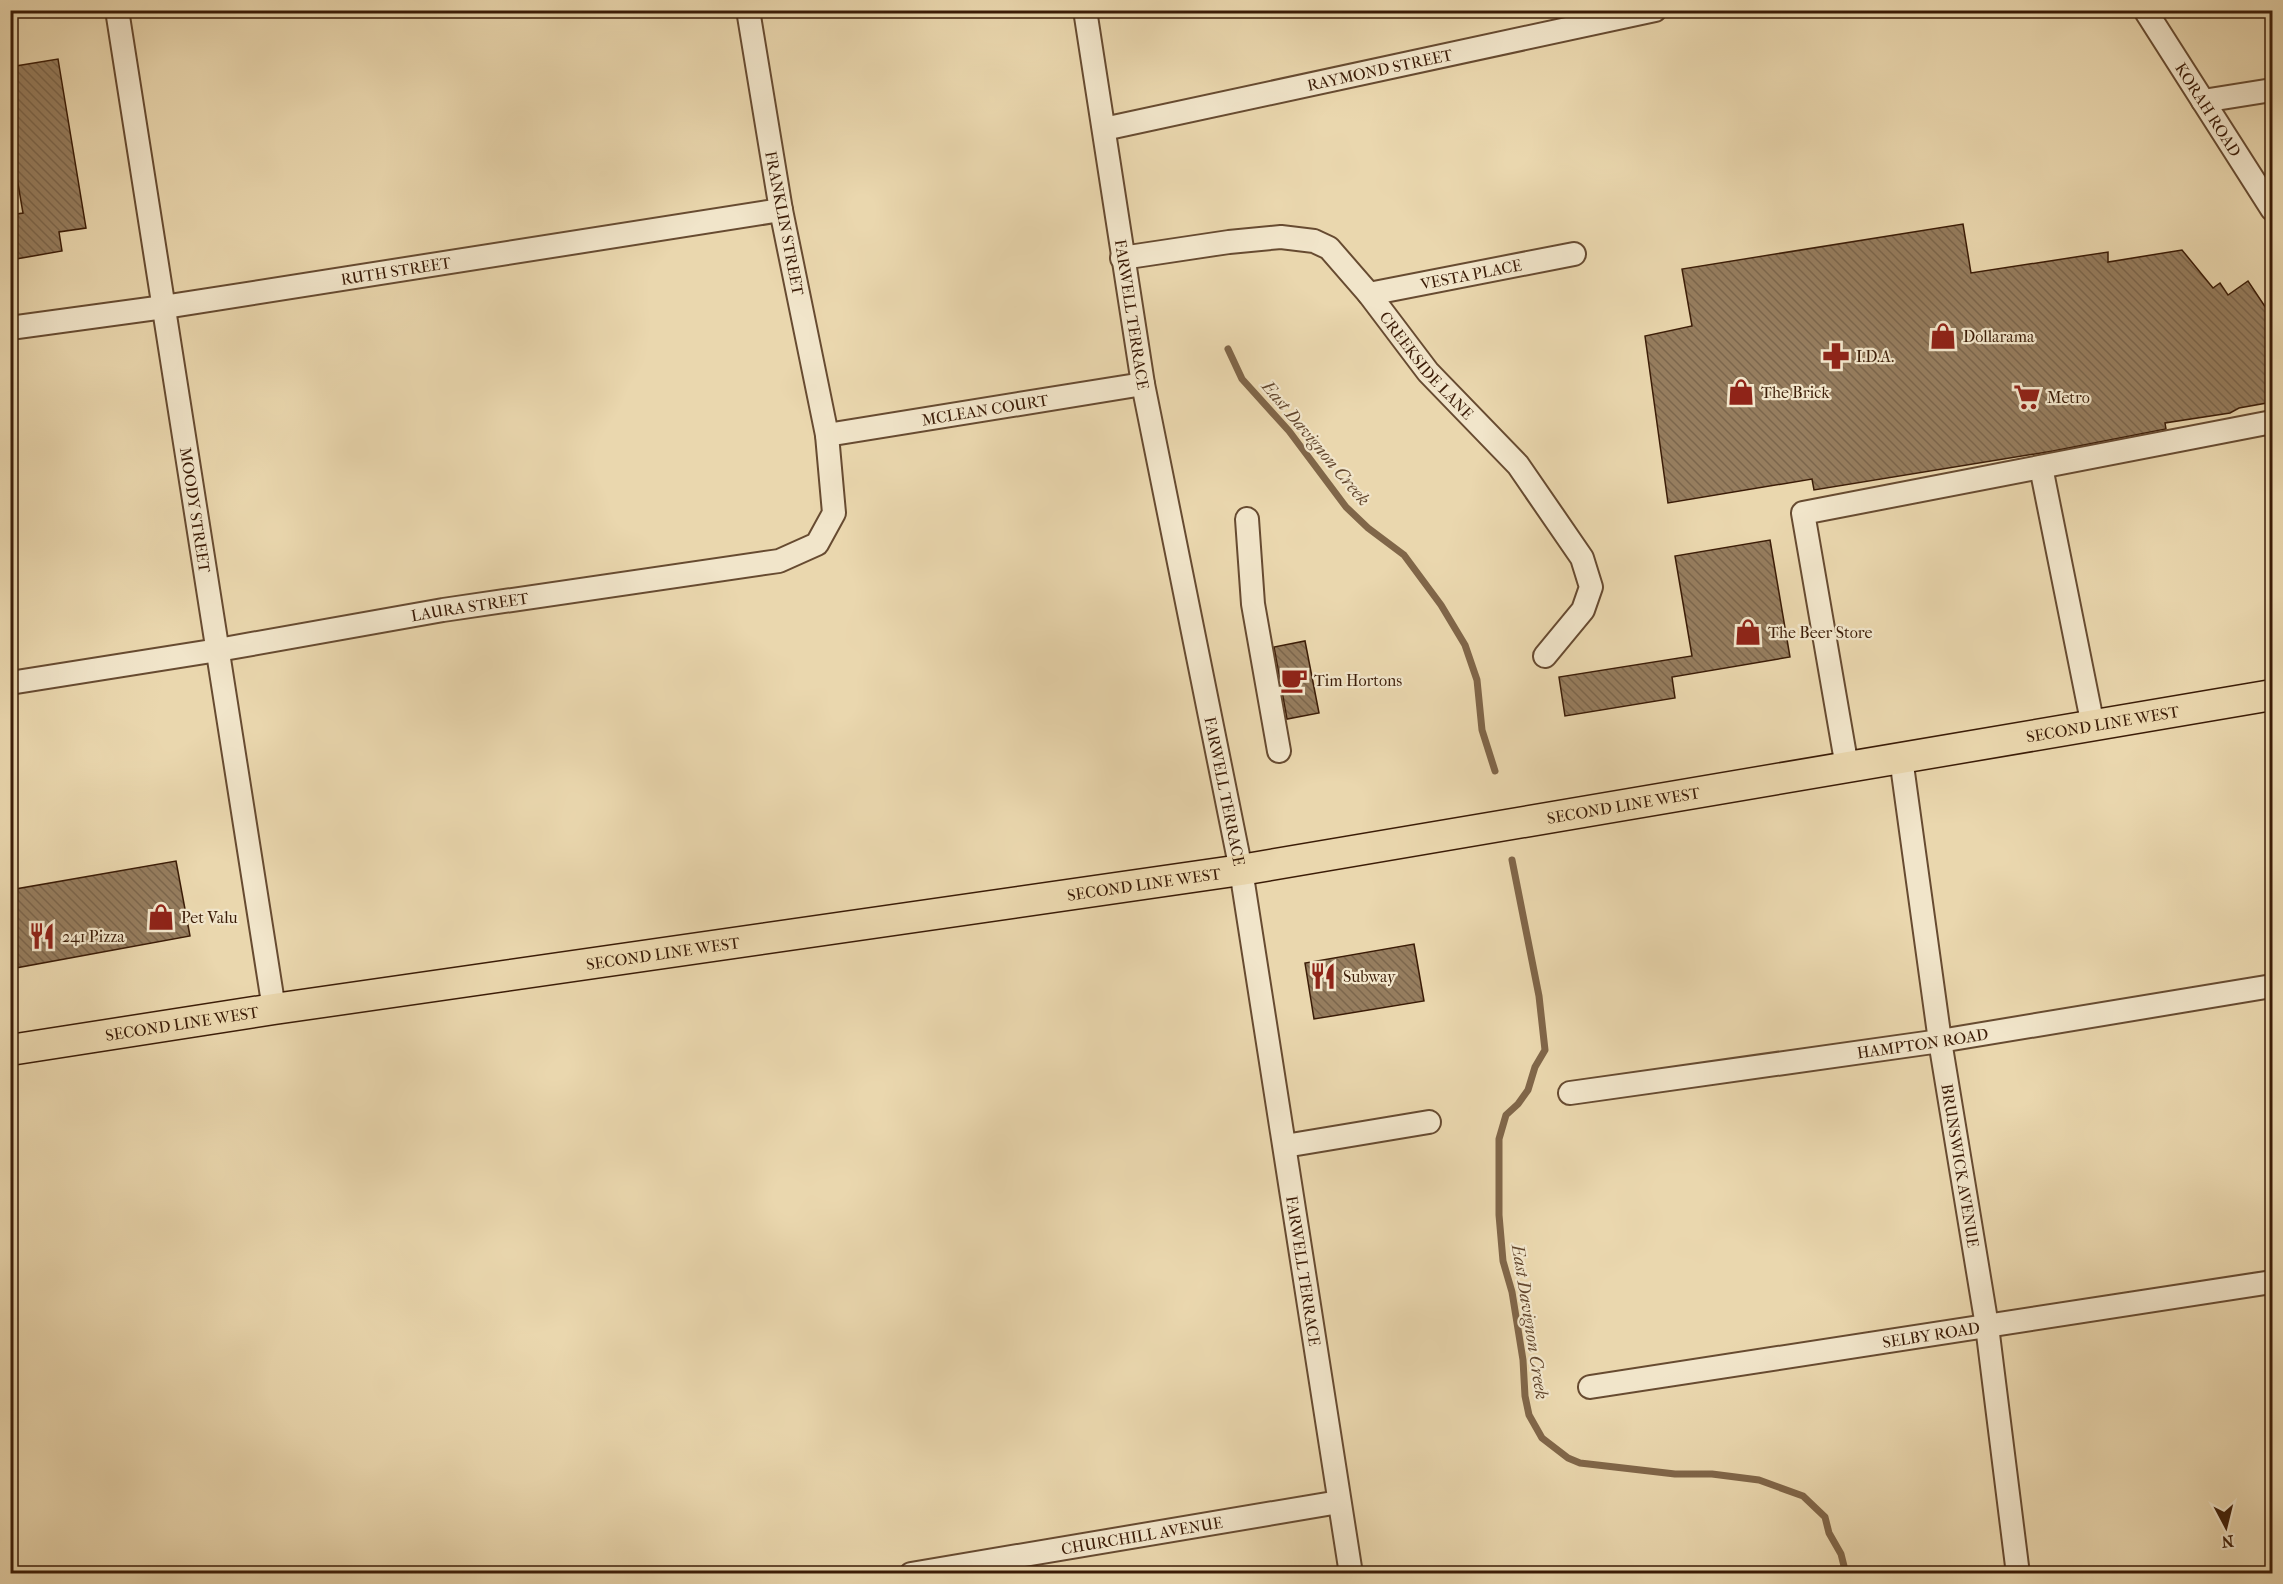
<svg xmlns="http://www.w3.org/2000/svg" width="2283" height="1584" font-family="'IM FELL French Canon',serif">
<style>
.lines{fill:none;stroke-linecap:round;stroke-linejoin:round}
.stream{stroke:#806649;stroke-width:7}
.building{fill:url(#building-back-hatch);stroke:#3b1c07;stroke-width:1.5}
.minor-casing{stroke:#674b31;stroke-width:26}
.major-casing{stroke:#3b1c07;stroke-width:33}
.minor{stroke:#f1e5ca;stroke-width:22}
.major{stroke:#ead7ae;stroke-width:30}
.labels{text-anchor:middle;stroke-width:4.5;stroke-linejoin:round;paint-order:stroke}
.street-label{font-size:16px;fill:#3b1c07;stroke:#f1e5ca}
.poi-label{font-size:16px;fill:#3b1c07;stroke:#f1e5ca;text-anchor:start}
.water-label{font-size:18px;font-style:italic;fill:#63472e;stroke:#f1e5ca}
</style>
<defs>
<pattern id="building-back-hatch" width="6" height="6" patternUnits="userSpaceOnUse" patternTransform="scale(1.5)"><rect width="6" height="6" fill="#967d5e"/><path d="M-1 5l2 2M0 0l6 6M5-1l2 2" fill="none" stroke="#7c664c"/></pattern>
</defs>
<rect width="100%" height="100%" fill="#ead7ae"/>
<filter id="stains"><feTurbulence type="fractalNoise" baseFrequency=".00333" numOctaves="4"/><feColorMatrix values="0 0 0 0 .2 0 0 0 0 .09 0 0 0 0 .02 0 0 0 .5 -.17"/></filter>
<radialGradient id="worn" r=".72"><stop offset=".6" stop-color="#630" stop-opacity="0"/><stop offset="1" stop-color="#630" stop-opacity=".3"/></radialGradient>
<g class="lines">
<path class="stream" d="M1228,349L1242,379L1289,431L1346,507L1368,528L1404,555L1441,605L1465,645L1477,680L1482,730L1495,771
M1512,860L1539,996L1545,1050L1535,1067L1528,1090L1518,1104L1506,1115L1499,1139V1215L1503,1261L1512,1292L1523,1360L1525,1396L1529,1415L1542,1438L1568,1458L1580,1463L1675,1474H1712L1759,1480L1803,1496L1825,1517L1829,1533L1841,1554L1846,1574"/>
</g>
<path class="building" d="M58,59L86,228L59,232L62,251L10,260V215L23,213L10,137V67Z
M1963,224L1971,273L2108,252V262L2182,250L2213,288L2220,283L2228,295L2248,281L2272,317V402L2239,408L2230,413L2165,423L2166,429L2053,451L1814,490L1812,479L1668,503L1645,336L1692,326L1682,269Z
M1770,540L1790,657L1672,677L1675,698L1565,716L1559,677L1692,656L1675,556Z
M1305,641L1319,713L1287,719L1274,647Z
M176,861L190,936L10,969V890Z
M1414,944L1424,1001L1314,1019L1305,963Z"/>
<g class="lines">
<defs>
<g id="minor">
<path id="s1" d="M117,10L274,1009"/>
<path id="s2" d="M1085,10L1143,384L1241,870L1351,1574"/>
<path id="s3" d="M2145,10L2272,209"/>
<path d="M2203,101L2272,90"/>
<path id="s4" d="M1104,129L1655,10"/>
<path id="s5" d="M1122,258L1229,242L1281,237L1314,241L1329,248L1369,294L1428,372L1518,465L1582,558L1591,587L1583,610L1545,656"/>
<path id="s6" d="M1369,294L1574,254"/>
<path id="s7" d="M10,328L164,307L781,210"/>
<path id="s8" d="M827,435L1143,384"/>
<path d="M2041,467L2093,726"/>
<path d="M1247,519L1253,604L1279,751"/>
<path id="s9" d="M10,683L218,650L443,610L779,561L817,544L834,513L827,435L781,210L748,10"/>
<path id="s10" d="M1901,758L1940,1041L1987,1326L2018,1574"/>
<path d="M1847,767L1803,513L2272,422"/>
<path id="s11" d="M1570,1093L1940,1041L2272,986"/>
<path d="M1285,1146L1429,1122"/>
<path id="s12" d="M1590,1387L2272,1282"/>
<path id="s13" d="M911,1574L1339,1502"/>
</g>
<g id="major">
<path id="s14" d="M10,1050L274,1009L1241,870L2272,695"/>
</g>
</defs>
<use href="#minor" class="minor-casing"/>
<use href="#major" class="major-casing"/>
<use href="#minor" class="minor"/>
<use href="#major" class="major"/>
</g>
<defs>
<symbol id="shop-bare" viewBox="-9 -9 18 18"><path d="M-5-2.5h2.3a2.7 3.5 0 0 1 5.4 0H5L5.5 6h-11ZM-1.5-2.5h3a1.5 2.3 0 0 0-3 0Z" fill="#8f2418" stroke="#f1e5ca" stroke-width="2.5" paint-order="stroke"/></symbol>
<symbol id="pharmacy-bare" viewBox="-9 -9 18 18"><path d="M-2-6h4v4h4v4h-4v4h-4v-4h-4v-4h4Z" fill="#8f2418" stroke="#f1e5ca" stroke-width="2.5" paint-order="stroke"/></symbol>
<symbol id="supermarket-bare" viewBox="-9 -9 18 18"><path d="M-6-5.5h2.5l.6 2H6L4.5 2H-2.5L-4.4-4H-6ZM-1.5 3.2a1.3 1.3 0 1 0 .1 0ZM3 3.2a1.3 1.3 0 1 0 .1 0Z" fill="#8f2418" stroke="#f1e5ca" stroke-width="2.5" paint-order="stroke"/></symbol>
<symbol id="cafe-bare" viewBox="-9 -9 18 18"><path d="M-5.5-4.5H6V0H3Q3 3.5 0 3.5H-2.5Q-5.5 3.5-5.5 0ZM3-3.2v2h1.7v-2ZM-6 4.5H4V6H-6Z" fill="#8f2418" stroke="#f1e5ca" stroke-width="2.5" paint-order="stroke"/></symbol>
<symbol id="restaurant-bare" viewBox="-9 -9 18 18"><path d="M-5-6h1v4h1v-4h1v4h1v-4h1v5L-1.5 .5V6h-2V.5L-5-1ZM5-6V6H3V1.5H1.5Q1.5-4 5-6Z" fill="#8f2418" stroke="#f1e5ca" stroke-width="2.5" paint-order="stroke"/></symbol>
</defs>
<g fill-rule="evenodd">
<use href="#shop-bare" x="1924" y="317" width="38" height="38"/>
<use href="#pharmacy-bare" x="1817" y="337" width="38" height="38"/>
<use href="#shop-bare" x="1722" y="373" width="38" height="38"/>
<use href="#supermarket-bare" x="2008" y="378" width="38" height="38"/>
<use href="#shop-bare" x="1729" y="613" width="38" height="38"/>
<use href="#cafe-bare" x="1275" y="661" width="38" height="38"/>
<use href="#shop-bare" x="142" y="898" width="38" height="38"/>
<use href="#restaurant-bare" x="23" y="917" width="38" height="38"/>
<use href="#restaurant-bare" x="1304" y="957" width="38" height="38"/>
</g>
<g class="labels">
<g class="street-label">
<text dy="6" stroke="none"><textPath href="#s4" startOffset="282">RAYMOND STREET</textPath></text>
<text dy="6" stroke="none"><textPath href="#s3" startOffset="118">KORAH ROAD</textPath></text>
<text transform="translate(785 223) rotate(79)" y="6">FRANKLIN STREET</text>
<text dy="6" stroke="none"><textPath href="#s7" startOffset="390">RUTH STREET</textPath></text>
<text dy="6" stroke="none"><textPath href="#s6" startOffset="104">VESTA PLACE</textPath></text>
<text dy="6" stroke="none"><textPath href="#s2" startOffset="308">FARWELL TERRACE</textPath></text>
<text dy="6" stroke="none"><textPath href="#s5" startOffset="363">CREEKSIDE LANE</textPath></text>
<text dy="6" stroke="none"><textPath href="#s8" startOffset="160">MCLEAN COURT</textPath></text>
<text dy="6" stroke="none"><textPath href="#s1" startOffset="506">MOODY STREET</textPath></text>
<text dy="6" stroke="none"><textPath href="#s9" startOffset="466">LAURA STREET</textPath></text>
<text dy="6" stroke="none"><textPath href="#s14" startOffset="2118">SECOND LINE WEST</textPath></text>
<text dy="6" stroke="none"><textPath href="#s2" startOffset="794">FARWELL TERRACE</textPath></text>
<text dy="6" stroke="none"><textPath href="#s14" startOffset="1632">SECOND LINE WEST</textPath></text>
<text dy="6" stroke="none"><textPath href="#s14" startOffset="1146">SECOND LINE WEST</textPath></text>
<text dy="6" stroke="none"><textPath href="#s14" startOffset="660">SECOND LINE WEST</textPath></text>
<text dy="6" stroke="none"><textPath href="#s14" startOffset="174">SECOND LINE WEST</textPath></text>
<text dy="6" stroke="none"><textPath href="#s11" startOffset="356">HAMPTON ROAD</textPath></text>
<text dy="6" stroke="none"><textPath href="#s10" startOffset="412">BRUNSWICK AVENUE</textPath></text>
<text dy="6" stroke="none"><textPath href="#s2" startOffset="1280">FARWELL TERRACE</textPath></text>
<text dy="6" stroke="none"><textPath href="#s12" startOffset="345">SELBY ROAD</textPath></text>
<text dy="6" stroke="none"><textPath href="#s13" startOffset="234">CHURCHILL AVENUE</textPath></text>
</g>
<g class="poi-label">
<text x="1963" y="342">Dollarama</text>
<text x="1856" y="362">I.D.A.</text>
<text x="1761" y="398">The Brick</text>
<text x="2047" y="403">Metro</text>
<text x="1768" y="638">The Beer Store</text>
<text x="1314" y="686">Tim Hortons</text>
<text x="181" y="923">Pet Valu</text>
<text x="62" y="942">241 Pizza</text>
<text x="1343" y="982">Subway</text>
</g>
<g class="water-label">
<text transform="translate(1316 443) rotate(50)" y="6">East Davignon Creek</text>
<text transform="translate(1530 1322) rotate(81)" y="6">East Davignon Creek</text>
</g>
</g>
<rect width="2283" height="1584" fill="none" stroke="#ead7ae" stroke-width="36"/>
<rect x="12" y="12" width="2259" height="1560" fill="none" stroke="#3b1c07" stroke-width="3"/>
<rect x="18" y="18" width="2247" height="1548" fill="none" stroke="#3b1c07" stroke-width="1.5"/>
<g transform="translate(2226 1527) rotate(173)" stroke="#f1e5ca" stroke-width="4.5" paint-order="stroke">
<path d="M0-4.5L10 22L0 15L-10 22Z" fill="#3b1c07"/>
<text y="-9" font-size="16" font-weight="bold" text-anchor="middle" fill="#3b1c07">N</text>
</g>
<rect width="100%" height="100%" filter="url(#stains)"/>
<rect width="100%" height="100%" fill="url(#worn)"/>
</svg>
